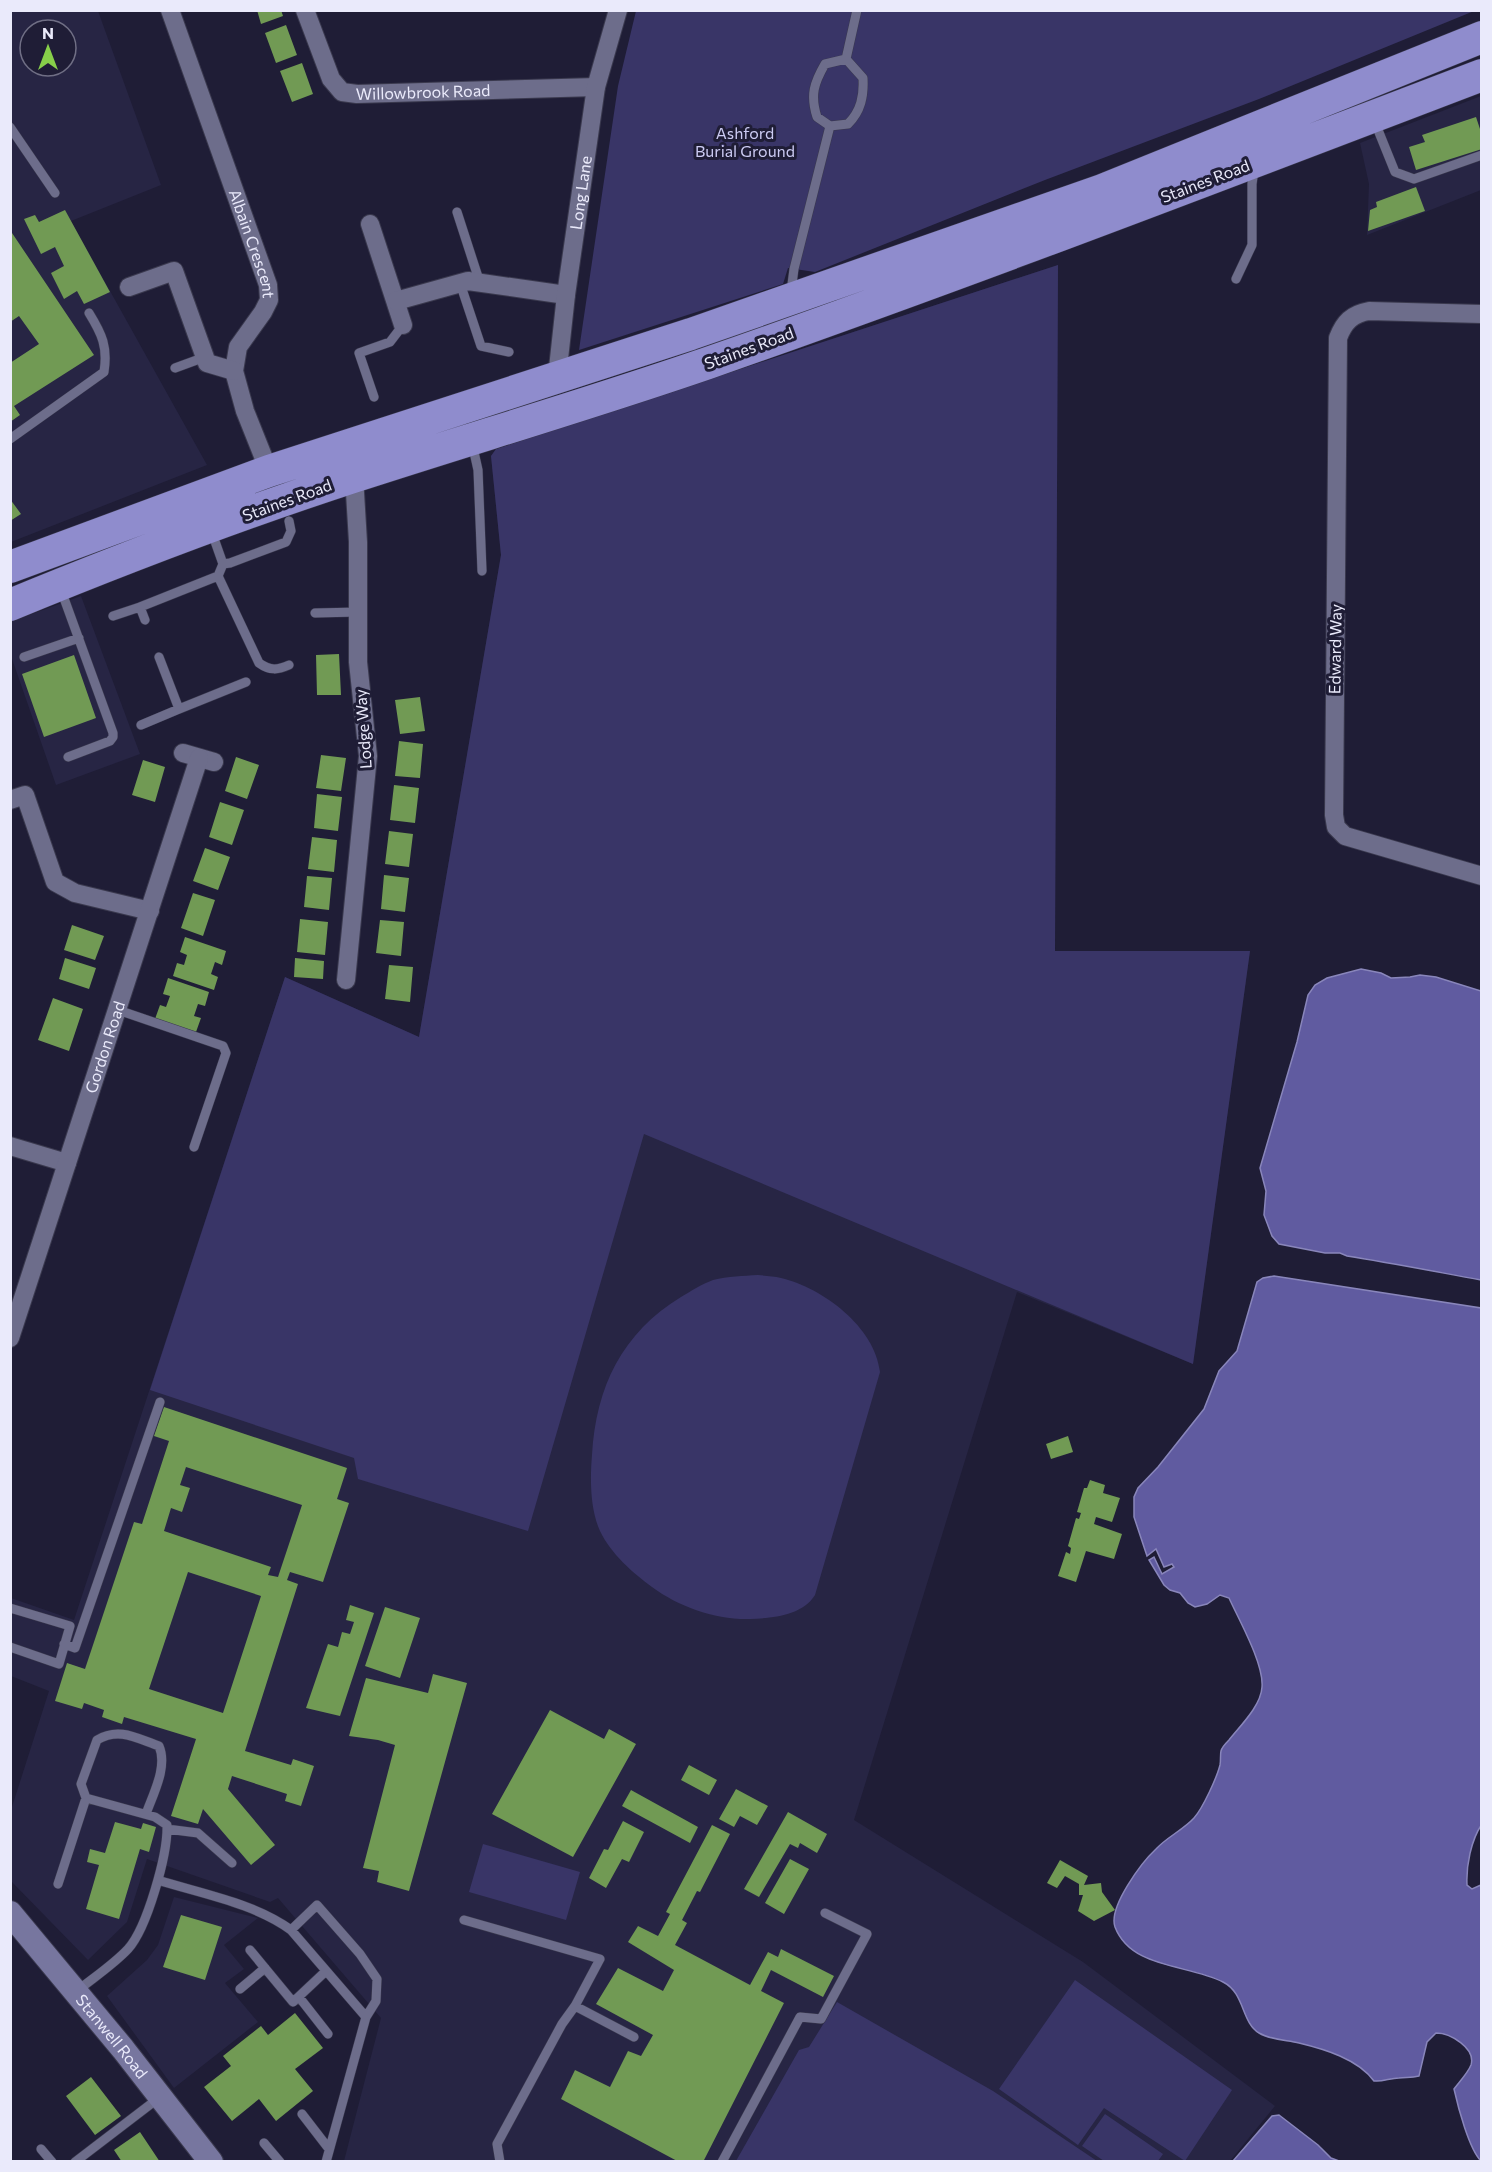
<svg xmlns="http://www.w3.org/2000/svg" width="1492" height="2172" font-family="Commissioner,sans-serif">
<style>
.built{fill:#272544;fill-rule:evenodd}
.green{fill:#393567}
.water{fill:#605ba0;stroke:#8986bb;stroke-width:1.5}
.building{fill:#719a54;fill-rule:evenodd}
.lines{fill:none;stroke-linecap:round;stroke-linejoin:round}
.lane-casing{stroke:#3a394e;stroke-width:10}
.street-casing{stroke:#3a394e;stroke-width:20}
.secondary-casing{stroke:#3a394e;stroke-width:26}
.highway-casing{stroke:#3a394e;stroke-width:33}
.lane{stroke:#6d6d8b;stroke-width:9}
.street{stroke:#6d6d8b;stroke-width:18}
.secondary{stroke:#77769f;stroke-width:24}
.highway{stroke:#8f8ccd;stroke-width:32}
.labels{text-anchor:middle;stroke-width:6;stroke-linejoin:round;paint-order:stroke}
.street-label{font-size:16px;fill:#eaeafb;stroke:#1f1d36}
.park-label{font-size:16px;fill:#cccbf3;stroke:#1f1d36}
</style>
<rect width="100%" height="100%" fill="#1f1d36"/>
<path class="built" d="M11,11H98L161,185L71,221L207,465L11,542ZM30,30H66V66H30Z
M1481,96V190L1367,235L1369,184L1360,143Z
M1058,265L1055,951H1250L1193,1364L1017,1292L854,1820L1083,1962L1275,2106L1230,2161H344L381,2018L278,1898L270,1902L147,1859L127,1922L88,1960L11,1881V1810L49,1691L11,1676V1598L74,1620L285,977L419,1037L501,555L491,456L496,449Z
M81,596L140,754L56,785L11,656L10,622Z
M174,1897L258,1918L224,1945L244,1969L225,1983L258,2022L174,2088L107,1996L147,1960L158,1945Z"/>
<path class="green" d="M636,11H1474L1259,99L1045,180L815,272L788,268L783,284L579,350L618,86Z
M1058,265L1055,951H1250L1193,1364L644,1134L528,1531L358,1479L354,1458L150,1390L285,977L419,1037L501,555L491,456L496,449Z
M758,1275C766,1276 774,1276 781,1278C823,1288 875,1327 880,1372L815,1595C802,1616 772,1618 750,1619C716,1620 679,1607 652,1587C633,1573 611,1554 600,1531C590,1509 590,1479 592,1455C596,1387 622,1333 681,1297C691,1291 702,1284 713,1280C728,1276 743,1276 758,1275Z
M483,1844L580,1872L566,1920L469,1892Z
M1075,1980L1232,2090L1185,2161L1104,2108L1078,2145L999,2089Z
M837,2002L993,2091L1097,2161H736L799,2050L809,2047Z
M1105,2114L1163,2154L1158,2161H1104L1082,2146Z"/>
<path class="water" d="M1361,969L1381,973L1391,978L1410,977L1420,975L1436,977L1481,991V1280C1437,1272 1392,1263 1347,1256L1340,1253H1325L1279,1244L1272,1236L1264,1215L1266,1191L1260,1168L1297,1042L1308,995L1315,985L1327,978Z
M1274,1276L1481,1308L1482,1824C1471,1840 1466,1866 1467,1885L1472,1889L1481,1885V2161C1469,2149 1458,2107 1454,2089C1459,2082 1468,2073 1471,2065C1476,2048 1450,2033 1436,2033L1427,2042L1419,2076C1411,2078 1406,2077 1399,2078C1390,2078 1383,2082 1374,2081C1358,2059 1324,2049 1299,2043C1286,2040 1271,2040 1259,2033C1241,2022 1245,1993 1223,1982C1188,1964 1131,1969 1115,1927C1108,1907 1142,1862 1156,1849C1167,1837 1183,1830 1194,1818C1203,1808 1217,1777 1220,1765C1221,1760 1220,1755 1221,1751C1222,1747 1226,1743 1229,1740C1240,1726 1261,1706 1262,1687C1264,1664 1239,1620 1229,1598L1220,1595L1207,1604L1195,1607L1188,1603L1180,1593L1170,1590L1164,1585L1149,1560L1154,1557L1162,1574L1174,1567L1172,1564L1164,1567L1156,1549L1147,1556L1134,1517V1497L1138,1488L1158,1467L1204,1409L1219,1371L1237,1351L1257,1282L1263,1278Z
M1279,2115L1318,2145L1331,2158L1339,2161H1233L1272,2116Z"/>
<path class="building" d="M257,10H281L283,16L261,24Z
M286,25L297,55L276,63L265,33Z
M302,63L313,94L292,102L280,71Z
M1476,117L1482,135V149L1416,170L1409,147L1425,142L1422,135Z
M1416,187L1425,211L1368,231L1370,210L1377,207L1376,202Z
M65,210L110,292L84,304L77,291L64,299L51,273L64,266L55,247L41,254L24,219L35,215L39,222Z
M10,230L94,355L14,406L20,415L10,422V363L39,344L19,316L10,322Z
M10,499L21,514L10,521Z
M339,654L341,695H317L316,655Z
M74,655L96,718L44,737L22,674Z
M420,697L425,731L400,734L395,700Z
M399,741L423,744L420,778L395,776Z
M321,755L346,758L341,791L316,788Z
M236,757L259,765L247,799L225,791Z
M143,760L165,767L155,802L132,795Z
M394,785L419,788L415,823L390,820Z
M317,794L342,797L338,831L314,828Z
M220,802L244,810L232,845L209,837Z
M389,831L413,834L409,867L385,864Z
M312,837L337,840L334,872L308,869Z
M205,848L230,857L218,890L193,881Z
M384,875L409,878L405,912L381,909Z
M307,876L332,878L329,910L304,907Z
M193,893L215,900L203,936L181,928Z
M300,919L328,922L325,955L297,952Z
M380,920L404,922L401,956L376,953Z
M72,925L104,936L95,960L64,950Z
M185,937L226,951L222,965L215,962L211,974L218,977L214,990L173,976L177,963L184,965L187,955L180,952Z
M65,958L96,968L89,989L59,979Z
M295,958L324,961L323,979L294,977Z
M389,965L413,967L410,1002L385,999Z
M168,978L209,992L205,1006L198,1004L194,1016L201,1018L196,1032L155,1019L160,1005L166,1007L170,996L163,994Z
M53,998L83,1009L69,1051L38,1040Z
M164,1407L347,1468L337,1499L349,1503L323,1582L290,1572L287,1580L298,1584L245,1751L291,1765L293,1759L314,1766L301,1806L285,1801L287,1794L232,1776L228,1789L275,1845L251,1865L203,1809L198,1824L171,1816L196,1739L124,1717L122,1724L102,1717L104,1710L84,1703L82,1709L55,1701L67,1663L85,1669L134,1522L142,1524L169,1441L154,1436ZM186,1467L302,1505L278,1577L268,1575L271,1567L164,1531L171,1508L182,1512L190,1488L180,1485ZM188,1572L261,1596L223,1713L149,1689Z
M1068,1436L1073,1452L1051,1459L1046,1444Z
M1090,1480L1105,1485L1103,1493L1120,1498L1112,1522L1096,1517L1094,1524L1122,1534L1114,1559L1086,1551L1076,1582L1058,1576L1066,1552L1070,1554L1071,1548L1068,1546L1076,1518L1079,1519L1081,1513L1077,1512L1084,1488H1087Z
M350,1605L374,1613L340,1716L306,1708L328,1644L338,1647L342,1632L350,1634L354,1622L346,1620Z
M385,1607L420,1618L400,1678L365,1666Z
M433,1674L467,1683L409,1891L377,1882L379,1871L363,1868L395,1745L378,1740L349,1736L366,1678L428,1693Z
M550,1710L604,1739L609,1729L636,1744L573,1857L492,1814Z
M689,1765L717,1780L709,1795L681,1780Z
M736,1789L768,1806L757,1825L740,1816L734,1827L719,1819Z
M631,1790L698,1827L690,1843L622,1806Z
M788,1812L827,1834L817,1853L800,1843L798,1848L790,1844L759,1897L744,1889Z
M623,1821L644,1832L629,1862L622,1859L606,1888L589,1878L604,1849L608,1850Z
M115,1822L141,1829L143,1823L156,1827L149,1852L140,1849L119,1919L86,1909L99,1865L87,1862L90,1849L105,1853Z
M712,1825L730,1834L700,1892L697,1891L682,1920L687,1923L675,1945L750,1985L768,1952L778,1957L781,1949L834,1976L823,1997L771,1970L761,1991L784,2003L703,2162H679L561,2099L575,2070L610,2087L628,2051L641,2056L653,2035L596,2004L618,1968L663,1991L674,1970L628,1942L638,1926L658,1936L670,1914L666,1912Z
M790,1859L809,1869L784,1914L765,1903Z
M1060,1860L1088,1876L1084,1885L1101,1883L1102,1892L1115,1910L1094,1921L1078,1911L1083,1895H1079V1884L1065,1876L1057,1888L1047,1883Z
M181,1915L222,1927L205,1980L163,1967Z
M295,2013L323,2048L295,2069L313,2091L276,2121L259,2099L232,2121L204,2087L231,2066L223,2056L261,2026L268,2035Z
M91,2077L121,2116L95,2135L66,2096Z
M140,2132L160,2162H122L114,2150Z"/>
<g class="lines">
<defs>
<path id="lane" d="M1374,120L1395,172L1414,179L1482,155
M830,126L817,117C810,95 814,83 825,64L846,59
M10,127L55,193
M457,212L480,283
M1236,279L1252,245V184L1254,170
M460,283L481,346L509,352
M795,292L792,284L794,269L830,126L848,124C861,111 864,96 863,78L846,59L857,10
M175,368L205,357
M374,397L359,353L390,342L403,325
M10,439L104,372C108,347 102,334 89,313
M472,443L478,470L482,571
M223,564L230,563L286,542L291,531L289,521
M218,576L259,663C270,671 278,670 289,665
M61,590L113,733V737L110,741L68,757
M315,613L358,612
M113,616L140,607
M145,620L140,607L218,576L223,564L211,530
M24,657L79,638
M159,657L179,709L246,682
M141,725L179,709
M118,1010L223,1046L226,1053L194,1147
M10,1608L70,1626L59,1664L10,1647
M64,1644L75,1648L160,1402
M86,1798L81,1784L97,1740C119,1727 136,1738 159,1746C168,1767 153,1794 146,1814
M167,1829L198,1833L232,1863
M158,1880C202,1894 254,1903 291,1930L366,2017L326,2162
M58,1884L86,1798L155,1817L167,1825C168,1854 147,1928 128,1949C113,1965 93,1978 77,1991
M464,1920L600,1959L575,2006L562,2024L497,2144L500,2162
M291,1930L317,1905L360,1954L377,1979L376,2001L366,2017
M250,1950L293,2002L326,1971
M240,1989L265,1968
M299,1997L328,2034
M575,2006L634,2037
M302,2114L329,2149
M264,2143L280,2162
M41,2149L52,2162
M75,2162L160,2097
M722,2162L800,2017L821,2019L867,1934L825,1913"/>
<g id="street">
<path id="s1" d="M170,10L268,285L269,300L263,312L238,347L234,371L245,411L269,471"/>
<path id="s2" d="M305,10L331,79L342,92L357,94L596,87"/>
<path d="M370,224L403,325"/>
<path d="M129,287L174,271L207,363L234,371"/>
<path d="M396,301L468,281L566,295"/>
<path d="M1482,314L1369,311C1352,314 1344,322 1338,338L1334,815L1336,827L1345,836L1482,876"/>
<path id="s3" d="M560,377L558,368L566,295L596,87L618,10"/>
<path d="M183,753L214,762"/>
<path d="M10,800L25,795L55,882L75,893L150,911"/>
<path d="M346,980L368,756L358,662V542L354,476"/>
<path d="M10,1146L67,1163"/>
<path id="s4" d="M10,1338L199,758"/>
</g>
<g id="secondary">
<path id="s5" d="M10,1913L123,2049L211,2162"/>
</g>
<path id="highway" d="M10,567L269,471L691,334L1102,190L1482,37
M10,605C124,558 239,514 356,476C473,438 592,403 708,363C968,272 1225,173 1482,75"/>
</defs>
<use href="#lane" class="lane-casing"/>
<use href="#street" class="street-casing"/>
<use href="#secondary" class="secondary-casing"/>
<use href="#highway" class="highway-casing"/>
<use href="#lane" class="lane"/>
<use href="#street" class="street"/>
<use href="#secondary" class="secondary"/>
<use href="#highway" class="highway"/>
</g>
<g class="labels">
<g class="street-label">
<text dy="6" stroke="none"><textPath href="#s2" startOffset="172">Willowbrook Road</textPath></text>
<text transform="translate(1205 181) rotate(-21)" y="6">Staines Road</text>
<text dy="6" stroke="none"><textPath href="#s3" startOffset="186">Long Lane</textPath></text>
<text dy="6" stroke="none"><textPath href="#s1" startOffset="248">Albain Crescent</textPath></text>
<text transform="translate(749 348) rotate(-20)" y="6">Staines Road</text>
<text transform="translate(287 500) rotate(-20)" y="6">Staines Road</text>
<text transform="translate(1335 649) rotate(-89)" y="6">Edward Way</text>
<text transform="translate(363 729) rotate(-94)" y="6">Lodge Way</text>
<text dy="6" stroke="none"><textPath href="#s4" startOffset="306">Gordon Road</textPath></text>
<text dy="6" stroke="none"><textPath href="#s5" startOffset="160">Stanwell Road</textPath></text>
</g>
<g class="park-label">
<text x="745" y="139">Ashford<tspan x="745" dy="18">Burial Ground</tspan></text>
</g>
</g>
<rect width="1492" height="2172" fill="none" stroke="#eaeafb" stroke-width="24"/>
<g transform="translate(48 48)"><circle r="28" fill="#1f1d36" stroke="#706f85" stroke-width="1.5"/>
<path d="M0-4.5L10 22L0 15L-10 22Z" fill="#87cf4a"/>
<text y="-9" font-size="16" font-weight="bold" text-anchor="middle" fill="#eaeafb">N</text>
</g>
</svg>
